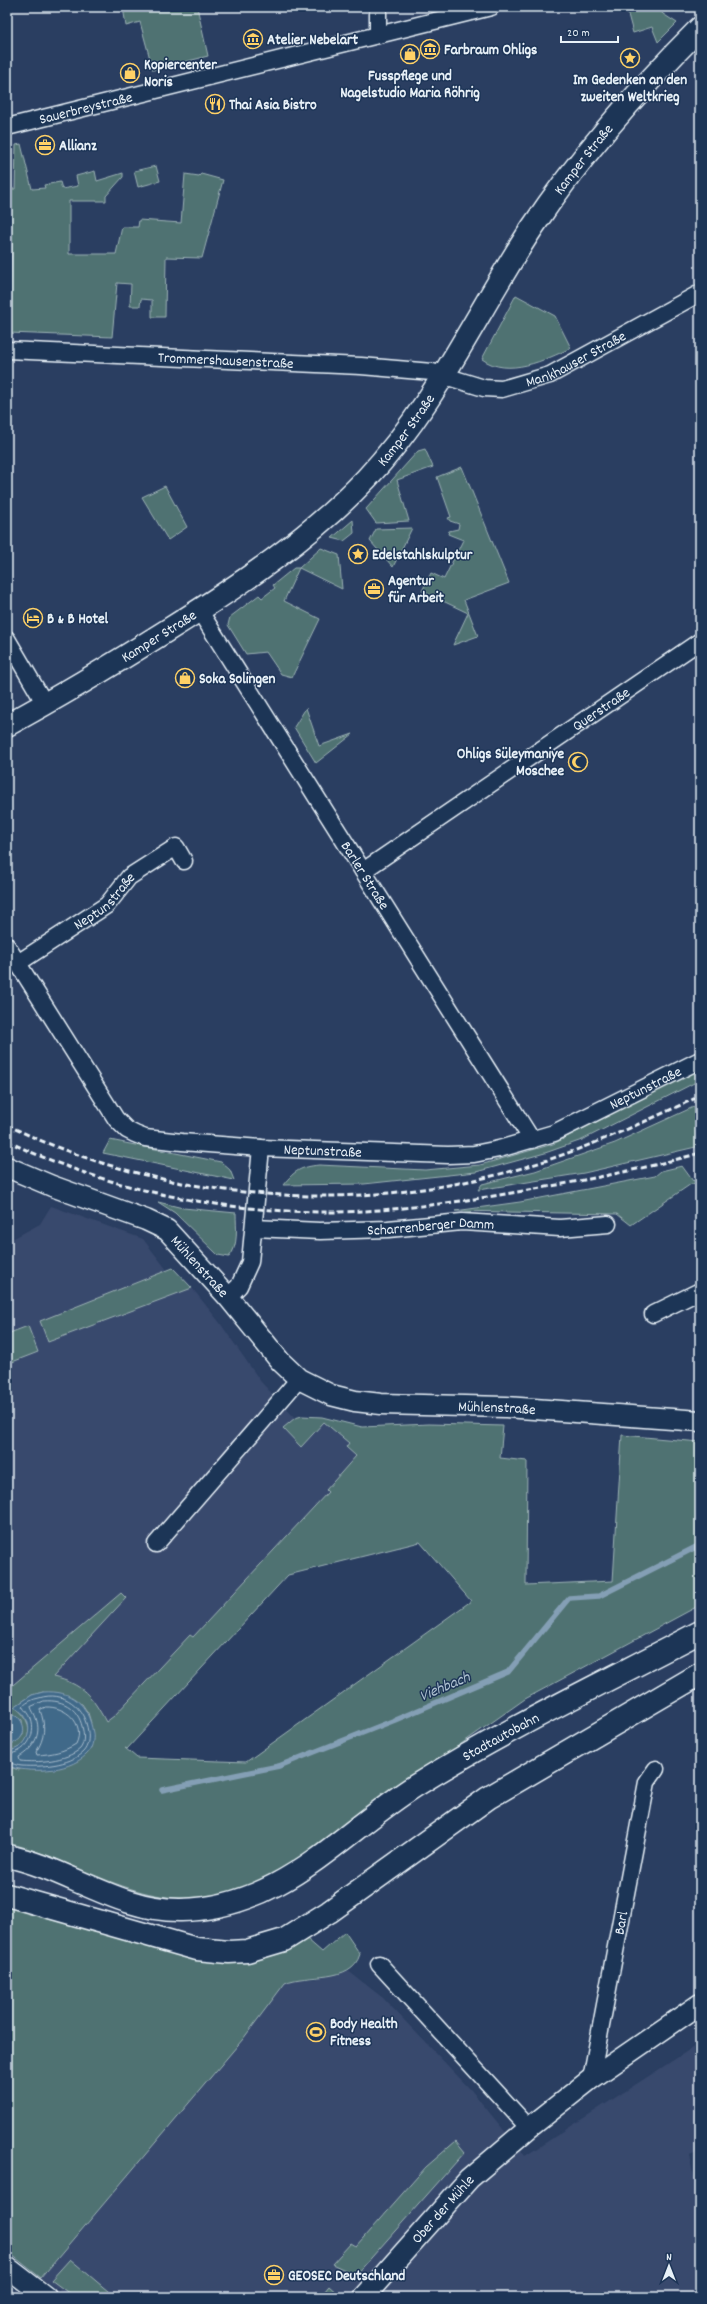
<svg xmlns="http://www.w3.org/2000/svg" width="707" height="2304" font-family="Dekko,sans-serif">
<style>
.built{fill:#39496d}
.green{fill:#507272;stroke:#9cb2b5;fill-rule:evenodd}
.water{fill:#416989;stroke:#849fb5}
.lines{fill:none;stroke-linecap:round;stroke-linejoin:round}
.shore{stroke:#a5bbcc;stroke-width:1}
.stream{stroke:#849fb5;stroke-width:5.5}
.minor-casing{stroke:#e8f1f8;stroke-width:19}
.tertiary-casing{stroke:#e8f1f8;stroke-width:23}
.secondary-casing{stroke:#e8f1f8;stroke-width:25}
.trunk-casing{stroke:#e8f1f8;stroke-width:25}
.minor{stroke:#1d3557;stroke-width:16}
.tertiary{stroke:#1d3557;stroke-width:20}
.secondary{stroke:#1d3557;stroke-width:22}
.trunk{stroke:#1d3557;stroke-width:22}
.rail{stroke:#e8f1f8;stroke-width:3;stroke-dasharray:6 3;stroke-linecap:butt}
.labels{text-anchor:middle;stroke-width:3;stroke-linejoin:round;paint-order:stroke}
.poi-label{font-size:15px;font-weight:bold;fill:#e8f1f8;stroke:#1d3557;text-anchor:start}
.street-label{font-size:15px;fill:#e8f1f8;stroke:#1d3557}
.water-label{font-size:16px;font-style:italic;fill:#aec1d1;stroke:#1d3557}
</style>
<rect width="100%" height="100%" fill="#2a3e61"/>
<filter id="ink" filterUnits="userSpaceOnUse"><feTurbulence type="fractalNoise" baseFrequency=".025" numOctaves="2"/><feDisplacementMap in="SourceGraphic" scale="8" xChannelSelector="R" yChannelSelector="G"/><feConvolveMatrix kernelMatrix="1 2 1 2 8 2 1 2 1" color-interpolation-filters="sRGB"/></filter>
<g filter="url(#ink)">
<path class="built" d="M51,1206L143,1239L167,1270L173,1268L192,1288L220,1323L261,1382L295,1418L310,1416L322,1417L362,1427L429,1424L95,1783L7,1786V1242L40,1224Z
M347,1970L383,1998L471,2090L525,2156L700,2043V2151L689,2155L700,2202V2297H69L41,2278L243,2039L285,1983L294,1979H314Z"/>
<path class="green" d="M123,7H197L208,56L153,70L140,22L126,26Z
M626,7H658L663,14L677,23L658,42L652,27L633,33Z
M21,144L32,189L45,188L44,185L60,182L62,189L78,186L76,176L95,171L97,181L123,173V177L106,196V201H69V254H116L122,227H138L139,220L181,223L185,174L199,176L201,174L223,180L202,258L166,257L165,317H152V300L141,299L140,306H130L131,284L117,283L112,337L9,333L12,243H7V189H15L16,145Z
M156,166L160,181L138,187L134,171Z
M516,295L555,316L571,348C545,360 508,378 482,359Z
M425,449L433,467L397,480L409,521L376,523L366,509L418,451Z
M462,467L509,583L464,600L478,636L453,645L468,613L422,591L431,573L444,579L463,540L448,534L449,531L458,529L459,524L450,521L448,518L451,517L437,477Z
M165,486L187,527L168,540L142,497Z
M353,520L354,533L344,541L332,538Z
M412,528L393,567L370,541L376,529Z
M321,548L339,555L342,589L299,568L284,601L320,619L292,677L281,674L266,652L246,654L228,625L230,617L259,595L262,598L275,588L273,585L294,568H299Z
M306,708L319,746L353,734L316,763L294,727Z
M700,1069V1080L582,1140L545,1153L476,1172L364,1184L283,1185C295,1170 301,1167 319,1165L425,1170L480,1165L553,1144Z
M700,1104V1146L584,1173L478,1190L482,1184L535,1171L615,1143Z
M110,1140L221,1162L230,1170L234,1180L103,1153Z
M682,1166L693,1181L700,1176V1183L691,1184L631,1225L617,1214L455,1211L520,1202L655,1176L661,1171Z
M158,1202L183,1208L236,1213C236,1227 239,1246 229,1257L218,1255L175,1213Z
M173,1268L192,1288L48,1342L40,1321Z
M28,1326L38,1352L7,1364V1334Z
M302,1416L322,1417L362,1427L429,1424L503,1426L500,1458L527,1461L526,1585L613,1581L622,1435L700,1442V1605L525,1699L292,1863C216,1910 167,1907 87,1872C60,1861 36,1849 7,1843V1766L19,1770L91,1723L88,1713L82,1704L43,1692L32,1695L14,1707C35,1719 34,1749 7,1751V1744L16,1742L23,1735L22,1720L14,1714L7,1713V1690L121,1593L126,1598L53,1677C83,1684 92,1696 106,1722L114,1716L190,1635L193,1637L328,1492L326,1490L356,1456L346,1447L349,1443L324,1422L301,1447L283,1428L295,1418ZM420,1542L471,1601L246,1762L137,1758L125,1748L127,1749L288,1575Z
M7,1904L204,1961C248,1965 268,1957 307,1939L322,1952L345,1932L360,1954C352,1984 306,1973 285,1983L243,2039L41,2278L7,2251Z
M456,2141L465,2152L356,2275L332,2264L351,2243L356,2246L426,2167Z
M70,2259L115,2297H74L51,2280Z
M329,2286L338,2294L336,2297H320Z"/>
<path class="water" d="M43,1692C72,1690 88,1703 93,1733C94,1740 92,1750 86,1755C67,1773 29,1773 7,1766V1751C33,1749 36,1717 14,1707L32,1695Z
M7,1713L18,1717C29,1728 23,1744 7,1744Z"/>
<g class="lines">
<path class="shore" d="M44,1701C65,1699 80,1710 83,1731C84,1737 84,1744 80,1749C66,1761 37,1763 20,1761L19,1757C33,1749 42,1735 36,1718C35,1714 32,1711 31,1707Z
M46,1707C65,1706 86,1723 76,1744C63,1752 52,1754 37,1755L36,1752C45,1738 46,1726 40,1710Z
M7,1754C25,1754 37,1736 31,1719C30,1714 26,1711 23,1706C27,1702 33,1699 39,1698C64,1690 85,1707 88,1732C89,1738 88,1747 83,1752C69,1766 40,1767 22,1766C17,1766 12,1763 7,1762"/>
<path class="stream" d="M162,1790L279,1766L395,1720L508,1672L569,1598L599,1596L700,1545"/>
<defs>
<g id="minor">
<path d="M378,7V35"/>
<path id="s1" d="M7,127L491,7"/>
<path id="s2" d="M7,350L361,366L432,372L484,388L502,389L550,375L700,293"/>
<path id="s3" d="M199,610L532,1140"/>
<path d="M7,639L45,704"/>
<path id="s4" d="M363,871L700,641"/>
<path id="s5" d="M7,946L116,1119L127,1130L135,1134L145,1138L182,1142L261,1148L448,1155L474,1154L499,1149L554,1133L700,1060"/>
<path id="s6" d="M18,963L107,905L129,877L176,847L184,861"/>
<path id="s7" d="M254,1228L320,1231L388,1229L462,1222L560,1228L608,1224"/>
<path d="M228,1297L239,1286L250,1262L261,1148"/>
<path d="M653,1314L700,1291"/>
<path d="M156,1544L299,1379"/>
<path d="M379,1964L529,2128"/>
<path id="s8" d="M591,2079L647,1782L656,1769"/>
</g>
<g id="tertiary">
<path id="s9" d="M7,1167L52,1186L146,1220L167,1230L228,1297L280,1361L299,1379L331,1395L355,1401L381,1404L506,1407L700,1421"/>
<path d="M7,2267L46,2297"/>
<path id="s10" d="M364,2297L469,2179L529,2128L591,2079L700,2004"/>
</g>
<g id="secondary">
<path id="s11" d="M7,725C63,695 117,662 171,628C240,585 310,538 366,479C436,405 477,311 532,228C580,156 639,89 700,28"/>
</g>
<g id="trunk">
<path id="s12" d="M7,1856C67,1868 118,1911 181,1910C282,1908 337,1836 415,1786C506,1729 605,1682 700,1632"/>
<path d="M7,1895L197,1949L229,1952L247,1951L284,1940L329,1912L488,1798L700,1674"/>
</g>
</defs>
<use href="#minor" class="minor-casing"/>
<use href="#tertiary" class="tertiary-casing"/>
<use href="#secondary" class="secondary-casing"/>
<use href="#trunk" class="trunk-casing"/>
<use href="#minor" class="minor"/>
<use href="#tertiary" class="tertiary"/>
<use href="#secondary" class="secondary"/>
<use href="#trunk" class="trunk"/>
<path class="rail" d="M7,1125C161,1201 350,1216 515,1170C580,1152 640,1124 700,1096
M7,1141C108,1190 223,1213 335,1212C400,1211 465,1201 529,1190C587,1180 644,1169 700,1153"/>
</g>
</g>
<defs>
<symbol id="museum-ring" viewBox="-11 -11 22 22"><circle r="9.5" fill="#1d3557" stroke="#ffd166" stroke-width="1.5"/><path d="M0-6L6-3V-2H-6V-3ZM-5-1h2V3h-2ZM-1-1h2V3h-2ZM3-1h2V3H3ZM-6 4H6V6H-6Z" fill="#ffd166"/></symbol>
<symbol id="shop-ring" viewBox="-11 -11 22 22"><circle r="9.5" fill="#1d3557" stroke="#ffd166" stroke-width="1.5"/><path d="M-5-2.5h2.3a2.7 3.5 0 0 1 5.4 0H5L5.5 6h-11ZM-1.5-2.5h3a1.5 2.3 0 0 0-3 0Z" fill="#ffd166"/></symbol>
<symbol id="sight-ring" viewBox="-11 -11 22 22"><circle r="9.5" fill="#1d3557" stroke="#ffd166" stroke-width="1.5"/><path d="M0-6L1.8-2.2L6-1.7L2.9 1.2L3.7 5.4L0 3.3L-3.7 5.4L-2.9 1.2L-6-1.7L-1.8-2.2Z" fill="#ffd166"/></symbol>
<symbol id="restaurant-ring" viewBox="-11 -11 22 22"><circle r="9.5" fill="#1d3557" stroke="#ffd166" stroke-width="1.5"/><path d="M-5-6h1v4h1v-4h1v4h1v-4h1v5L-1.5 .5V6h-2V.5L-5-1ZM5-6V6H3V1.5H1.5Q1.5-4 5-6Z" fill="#ffd166"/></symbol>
<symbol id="office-ring" viewBox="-11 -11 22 22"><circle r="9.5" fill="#1d3557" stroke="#ffd166" stroke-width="1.5"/><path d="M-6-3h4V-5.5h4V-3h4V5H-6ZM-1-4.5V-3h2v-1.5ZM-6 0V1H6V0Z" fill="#ffd166"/></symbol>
<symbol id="hotel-ring" viewBox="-11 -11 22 22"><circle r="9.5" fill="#1d3557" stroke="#ffd166" stroke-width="1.5"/><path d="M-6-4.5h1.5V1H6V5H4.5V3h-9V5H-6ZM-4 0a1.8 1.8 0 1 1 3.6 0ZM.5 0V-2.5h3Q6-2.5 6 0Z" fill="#ffd166"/></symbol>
<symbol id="mosque-ring" viewBox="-11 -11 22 22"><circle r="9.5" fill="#1d3557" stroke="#ffd166" stroke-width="1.5"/><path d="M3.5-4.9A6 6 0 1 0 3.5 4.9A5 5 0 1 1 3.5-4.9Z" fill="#ffd166"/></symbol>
<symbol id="stadium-ring" viewBox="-11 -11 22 22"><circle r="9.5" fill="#1d3557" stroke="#ffd166" stroke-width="1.5"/><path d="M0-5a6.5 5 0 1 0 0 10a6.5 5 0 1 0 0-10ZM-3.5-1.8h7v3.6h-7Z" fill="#ffd166"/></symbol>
</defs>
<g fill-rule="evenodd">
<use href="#museum-ring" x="242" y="28" width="22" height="22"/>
<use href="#museum-ring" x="419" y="38" width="22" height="22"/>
<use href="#shop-ring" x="399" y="43" width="22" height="22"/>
<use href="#sight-ring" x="619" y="47" width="22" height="22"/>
<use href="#shop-ring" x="119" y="62" width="22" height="22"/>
<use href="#restaurant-ring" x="204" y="93" width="22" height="22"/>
<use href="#office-ring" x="34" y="134" width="22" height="22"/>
<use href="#sight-ring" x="347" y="543" width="22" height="22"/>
<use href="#office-ring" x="363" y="578" width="22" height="22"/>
<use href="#hotel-ring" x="22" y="607" width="22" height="22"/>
<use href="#shop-ring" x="174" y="667" width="22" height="22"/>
<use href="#mosque-ring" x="567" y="751" width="22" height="22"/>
<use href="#stadium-ring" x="305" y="2021" width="22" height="22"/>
<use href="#office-ring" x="263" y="2264" width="22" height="22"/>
</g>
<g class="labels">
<g class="poi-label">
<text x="267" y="44">Atelier Nebelart</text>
<text x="444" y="54">Farbraum Ohligs</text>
<text x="144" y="69">Kopiercenter<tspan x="144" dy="17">Noris</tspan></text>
<text x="410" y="80" text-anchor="middle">Fusspflege und<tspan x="410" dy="17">Nagelstudio Maria Röhrig</tspan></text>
<text x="630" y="84" text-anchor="middle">Im Gedenken an den<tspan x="630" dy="17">zweiten Weltkrieg</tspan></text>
<text x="229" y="109">Thai Asia Bistro</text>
<text x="59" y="150">Allianz</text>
<text x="372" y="559">Edelstahlskulptur</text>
<text x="388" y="585">Agentur<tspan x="388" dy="17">für Arbeit</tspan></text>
<text x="47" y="623">B &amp; B Hotel</text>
<text x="199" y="683">Soka Solingen</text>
<text x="564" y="758" text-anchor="end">Ohligs Süleymaniye<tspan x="564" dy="17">Moschee</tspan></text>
<text x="330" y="2028">Body Health<tspan x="330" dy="17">Fitness</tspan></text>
<text x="288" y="2280">GEOSEC Deutschland</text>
</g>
<g class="street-label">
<text dy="5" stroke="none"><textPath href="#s1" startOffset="81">Sauerbreystraße</textPath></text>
<text dy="5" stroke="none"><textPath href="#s11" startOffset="824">Kamper Straße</textPath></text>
<text dy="5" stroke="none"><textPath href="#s2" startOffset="578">Mankhauser Straße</textPath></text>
<text dy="5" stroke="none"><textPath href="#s2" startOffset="219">Trommershausenstraße</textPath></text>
<text dy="5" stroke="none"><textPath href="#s11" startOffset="500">Kamper Straße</textPath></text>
<text dy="5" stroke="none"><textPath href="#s11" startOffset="176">Kamper Straße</textPath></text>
<text dy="5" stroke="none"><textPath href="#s4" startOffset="288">Querstraße</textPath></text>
<text dy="5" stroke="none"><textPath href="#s3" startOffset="313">Barler Straße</textPath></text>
<text dy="5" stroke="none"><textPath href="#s6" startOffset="107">Neptunstraße</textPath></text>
<text dy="5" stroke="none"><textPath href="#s5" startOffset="754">Neptunstraße</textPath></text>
<text dy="5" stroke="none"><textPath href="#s5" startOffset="418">Neptunstraße</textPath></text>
<text dy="5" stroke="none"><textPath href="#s7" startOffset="177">Scharrenberger Damm</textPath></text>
<text dy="5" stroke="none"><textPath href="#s9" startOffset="221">Mühlenstraße</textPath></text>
<text dy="5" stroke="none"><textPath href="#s9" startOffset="574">Mühlenstraße</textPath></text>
<text dy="5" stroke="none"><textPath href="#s12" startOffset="552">Stadtautobahn</textPath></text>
<text dy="5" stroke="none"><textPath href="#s8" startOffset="159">Barl</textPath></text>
<text dy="5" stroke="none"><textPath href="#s10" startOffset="118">Ober der Mühle</textPath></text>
</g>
<g class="water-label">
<text transform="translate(444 1685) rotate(-23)" y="6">Viehbach</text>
</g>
</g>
<rect width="707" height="2304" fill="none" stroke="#1d3557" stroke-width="24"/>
<rect x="12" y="12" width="683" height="2280" fill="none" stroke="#e8f1f8" stroke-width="1.5" filter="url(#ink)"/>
<g transform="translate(669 2266)" stroke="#1d3557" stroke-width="3" paint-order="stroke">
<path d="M0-3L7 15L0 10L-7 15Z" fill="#e8f1f8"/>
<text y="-6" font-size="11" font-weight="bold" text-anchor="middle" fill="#e8f1f8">N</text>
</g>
<path d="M561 36v6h57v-6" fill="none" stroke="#e8f1f8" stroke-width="2"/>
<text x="567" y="36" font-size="12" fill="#e8f1f8" stroke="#1d3557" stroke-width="3" paint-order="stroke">20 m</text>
</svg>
